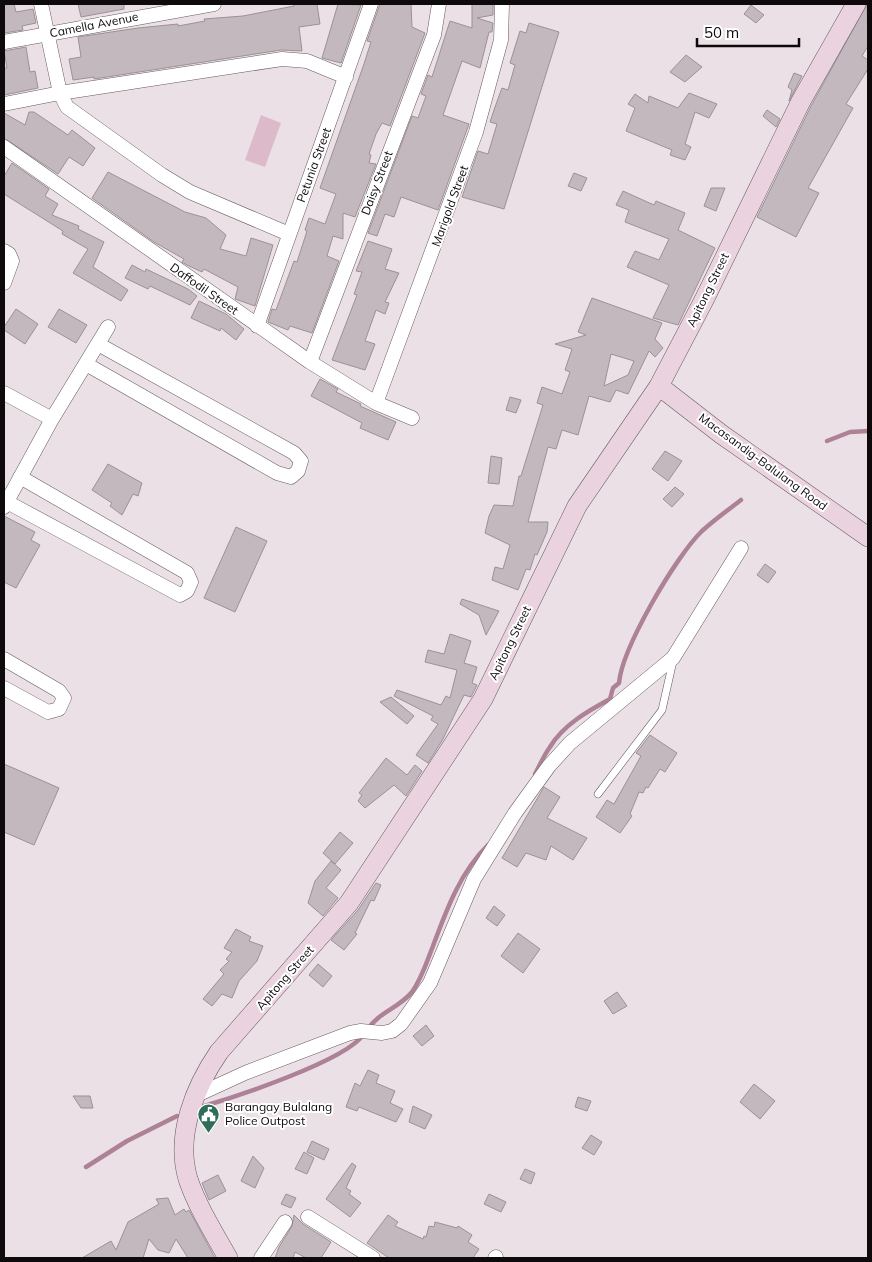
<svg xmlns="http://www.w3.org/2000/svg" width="872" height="1262" font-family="Mulish,sans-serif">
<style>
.green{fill:#ddbaca}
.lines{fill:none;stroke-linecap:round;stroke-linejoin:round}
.stream{stroke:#ad8297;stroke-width:4.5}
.building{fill:#c3b8bd;stroke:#9c9196;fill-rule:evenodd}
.lane-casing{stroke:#645b5f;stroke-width:8}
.street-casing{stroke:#645b5f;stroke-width:15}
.secondary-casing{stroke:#645b5f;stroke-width:20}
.lane{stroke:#fff;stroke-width:7}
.street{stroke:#fff;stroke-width:14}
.secondary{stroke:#ead3df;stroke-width:19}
.labels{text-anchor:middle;stroke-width:4;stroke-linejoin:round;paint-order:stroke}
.street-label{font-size:12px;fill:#0e0a0c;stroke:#fff}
.poi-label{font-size:12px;fill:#0e0a0c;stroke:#fff;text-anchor:start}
</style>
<rect width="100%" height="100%" fill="#ebe0e5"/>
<path class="green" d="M261,115L281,123L265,167L245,160Z"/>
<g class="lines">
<path class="stream" d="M827,441L850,432L868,431
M535,774C540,765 544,755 550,747C563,725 588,711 610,699L613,688L619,683C622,648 676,556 702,531C714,520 728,510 741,500
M368,1029C379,1012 399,1008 412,992C422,978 427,961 433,946C446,911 460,872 488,845
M201,1107C235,1097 345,1061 363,1035
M86,1167L127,1141L177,1116"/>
</g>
<path class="building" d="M4,4H14L16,12L33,9L36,23L22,26L23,30L4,33Z
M78,4H124V9L81,17Z
M294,4H317L320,24L299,27L302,51L281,50L94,79V77L73,80L69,59L81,57L78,37L138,28L178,24V26L205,21L204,19L243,16L294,6Z
M338,4L361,5L341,63L322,58Z
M380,4H411L412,27L425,33L390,126L382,123L376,134L369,154L371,155L369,163L376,164L355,217L343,213V239L333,236L327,256L339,261L312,333L290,326L288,330L268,322L272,309L276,310L294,261L297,262L307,231L305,230L309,218L325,224L336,194L320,188L364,64L371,42L367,41Z
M472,4H493V15L477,18L493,23L492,32H489L480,68L462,61L443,115L469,124L438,210L401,197L394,217L385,214L377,236L368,233L412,116L418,118L426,96L421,94L428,75L432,77L450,21L472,28Z
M867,4L868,46L862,56L868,60V69L846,104L853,108L808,188L819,193L796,237L757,217L811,106Z
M751,5L764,15L756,23L744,14Z
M529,23L559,32L504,209L462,197L478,151L488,154L497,124L490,122L495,107L502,88L508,90L515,65L510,63L520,31L526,33Z
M26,47L30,72L35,71L38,88L4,95V68H7L4,51Z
M686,55L702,67L685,82L670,72Z
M794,73L802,76L789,101L792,90L788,87Z
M689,93L717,104L709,118L695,112L685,144L691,147L685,160L670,155L672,150L626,131L635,108L628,104L635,94L648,103L649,96L678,108Z
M767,110L780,119L776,127L763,116Z
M29,112H34L68,135L72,130L95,148L83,166L69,157L58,174L4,138V113L25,125Z
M12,163L49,189L45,196L58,204L52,215L79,226L78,229L104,242L93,267L128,290L121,301L73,273L88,249L62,234L63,231L4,194V176Z
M108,172L185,212L206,218L226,235L220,249L246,256L251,238L273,245L255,306L235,299L238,287L204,269L202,272L187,265L182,262L184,259L154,242L92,198Z
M574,173L587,178L581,191L568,186Z
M711,188H725L716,211L704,206Z
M623,191L654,205L656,201L685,213L678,230L715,248L678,325L653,318L669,285L627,267L635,251L659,260L669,239L625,222L629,210L616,205Z
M368,241L392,249L385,269L399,273L385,302L389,303L385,314L376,310L365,341L375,344L365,370L332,360L357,295L354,294L362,272L356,271Z
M132,265L145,272L146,269L188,289L197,296L190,305L150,286L148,289L125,278Z
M592,298L662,323L655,339L663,348L655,357L649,351L628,394L616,390L610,402L589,396L578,435L562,430L556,449L548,447L528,522H548L547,532L537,555L535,554L530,570L526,569L518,590L492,580L495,567L503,569L510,545L485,533L489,516L494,505L513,506L519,476H521L543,405L537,403L542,387L562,394L570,372L565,370L572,349L555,344L586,335L578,332ZM611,354L634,361L628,375L604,386Z
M199,301L226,314L244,329L236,340L221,328L220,331L191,318Z
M16,309L38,324L25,344L4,330V327Z
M59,309L87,325L76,343L48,327Z
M320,379L338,389L336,392L361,404L360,406L396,422L388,440L360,428L362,423L311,396Z
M510,397L521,400L516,413L506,410Z
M665,451L682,461L668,481L652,469Z
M491,456L502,458L499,484L488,483Z
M108,464L142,483L138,496L133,494L122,515L110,506L112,503L92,490Z
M675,487L684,494L672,507L663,499Z
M4,516L35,532L31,540L40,545L16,588L4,582Z
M236,527L267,541L235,612L204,598Z
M765,564L776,572L768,583L757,575Z
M462,599L499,611L486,635L479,615L460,604Z
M450,634L471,641L464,663L477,667L472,683L477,685L471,697L464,695L443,739L428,763L416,755L438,724L431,720L433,716L394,696L397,690L441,705L446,696L450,698L457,670L425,662L428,650L444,654Z
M391,697L414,716L407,724L380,702Z
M650,735L677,753L665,772L660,769L648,788L646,787L643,793L639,792L630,814L632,816L620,833L596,817L607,800L614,804L641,756L636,753Z
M386,758L407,775L415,765L422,771L406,796L394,785L365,808L358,801L362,795L359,793Z
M4,764L59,788L34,845L4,832Z
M544,787L560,797L547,818L587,838L573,860L551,846L546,860L526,853L517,867L502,858Z
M340,832L353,843L335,864L323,853Z
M331,861L341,870L326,888L338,898L323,916L308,903L315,881Z
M376,883L381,885L374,901L371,900L355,933L357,934L344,950L331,940L358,910Z
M494,906L505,915L497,926L486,918Z
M236,929L251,937L249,941L263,946L257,961L239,981L232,998L222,994L212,1006L203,999L224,974L220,970L229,961L226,959L232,952L224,948Z
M518,933L540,949L523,973L501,956Z
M318,964L332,976L323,987L309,975Z
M617,992L627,1006L613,1014L604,1001Z
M426,1025L434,1036L422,1046L413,1036Z
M368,1070L379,1075L376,1083L395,1091L390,1103L403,1109L396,1122L359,1107L357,1111L346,1107L355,1083L360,1086Z
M754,1084L775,1101L760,1119L740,1102Z
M73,1096H90L93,1108H81Z
M578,1097L591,1101L587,1111L575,1107Z
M413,1106L432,1115L425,1129L409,1122Z
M591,1135L602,1142L594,1155L582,1148Z
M312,1141L329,1149L324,1160L307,1152Z
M304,1152L314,1158L307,1174L295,1169Z
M253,1156L264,1168L255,1188L241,1181Z
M352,1163L356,1166L346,1188L351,1191L349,1194L361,1203L350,1217L326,1199Z
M525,1169L535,1173L531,1184L520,1179Z
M218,1175L226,1191L209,1200L202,1183Z
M286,1194L296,1198L291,1208L281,1204Z
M489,1194L506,1202L501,1212L484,1204Z
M168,1198L175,1215L184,1209L186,1212L189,1210L215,1258H188L176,1239L169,1253L158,1250L149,1239L143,1258H82L111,1241L116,1250L128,1222L159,1204L156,1199Z
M294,1215L303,1224L331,1242L321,1258H306L295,1252L293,1258H275L279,1247L292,1226Z
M388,1215L398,1222L395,1226L423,1239L424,1236L426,1237L429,1226L434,1227L435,1222L457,1228L458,1226L472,1235L468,1242L479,1249L473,1258H389L367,1243Z"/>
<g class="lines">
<defs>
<path id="lane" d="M598,794L662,710L673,661"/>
<path id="street" d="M41,4L60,93L67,107L162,175L190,192L289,234
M4,42L214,4
M4,104L60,93L282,59L307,61L346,77
M4,147L310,362L376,403L412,418
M4,251L9,254L12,261L4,283
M257,326L371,4
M310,362L434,35L439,4
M86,364L277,473L291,477L298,471L301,461L294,453L98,344
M4,393L52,419
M376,403L476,132L501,40L502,4
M7,502L180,595L187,591L191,582L187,573L20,477
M4,507L52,419L108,327
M4,659L59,691L64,698L59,709L48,712L4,688
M195,1096L245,1073L350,1033L361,1031L382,1033L392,1031L401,1024L430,983L474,879L515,813L549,766L570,743L673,658L741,548
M308,1217L373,1258
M261,1258L285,1222
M495,1258L496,1257"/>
<path id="secondary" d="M659,386L721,434L868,537
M228,1258C214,1233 197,1206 188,1179C175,1135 195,1087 219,1052L349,903L483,699L577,506L659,386L705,298L801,101L856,4"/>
</defs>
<use href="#lane" class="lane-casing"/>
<use href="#street" class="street-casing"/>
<use href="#secondary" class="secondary-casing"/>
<use href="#lane" class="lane"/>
<use href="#street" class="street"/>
<use href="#secondary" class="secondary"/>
</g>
<defs>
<symbol id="civic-pin" viewBox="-11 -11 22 30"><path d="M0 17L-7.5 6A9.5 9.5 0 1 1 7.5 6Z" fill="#2f6d58" stroke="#fff"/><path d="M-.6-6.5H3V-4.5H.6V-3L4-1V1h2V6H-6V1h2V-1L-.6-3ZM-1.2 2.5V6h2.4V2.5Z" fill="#fff"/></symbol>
</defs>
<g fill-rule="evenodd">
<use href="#civic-pin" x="196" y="1102" width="25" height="34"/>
</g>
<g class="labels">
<g class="street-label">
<text transform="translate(94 25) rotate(-11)" y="4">Camella Avenue</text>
<text transform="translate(314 165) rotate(-70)" y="4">Petunia Street</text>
<text transform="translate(377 183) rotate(-69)" y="4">Daisy Street</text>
<text transform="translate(450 206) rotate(-70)" y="4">Marigold Street</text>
<text transform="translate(204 289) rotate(35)" y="4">Daffodil Street</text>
<text transform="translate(708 290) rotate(-64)" y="4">Apitong Street</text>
<text transform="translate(763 462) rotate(36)" y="4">Macasandig-Balulang Road</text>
<text transform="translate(510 643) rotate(-64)" y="4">Apitong Street</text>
<text transform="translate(285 978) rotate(-49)" y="4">Apitong Street</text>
</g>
<g class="poi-label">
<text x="225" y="1111">Barangay Bulalang<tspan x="225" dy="14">Police Outpost</tspan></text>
</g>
</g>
<rect width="872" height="1262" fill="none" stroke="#0e0a0c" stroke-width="10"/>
<path d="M697 38v8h102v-8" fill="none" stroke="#0e0a0c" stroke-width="2.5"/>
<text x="704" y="38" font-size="15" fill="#0e0a0c" stroke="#ffffff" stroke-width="4" paint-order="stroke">50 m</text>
</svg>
